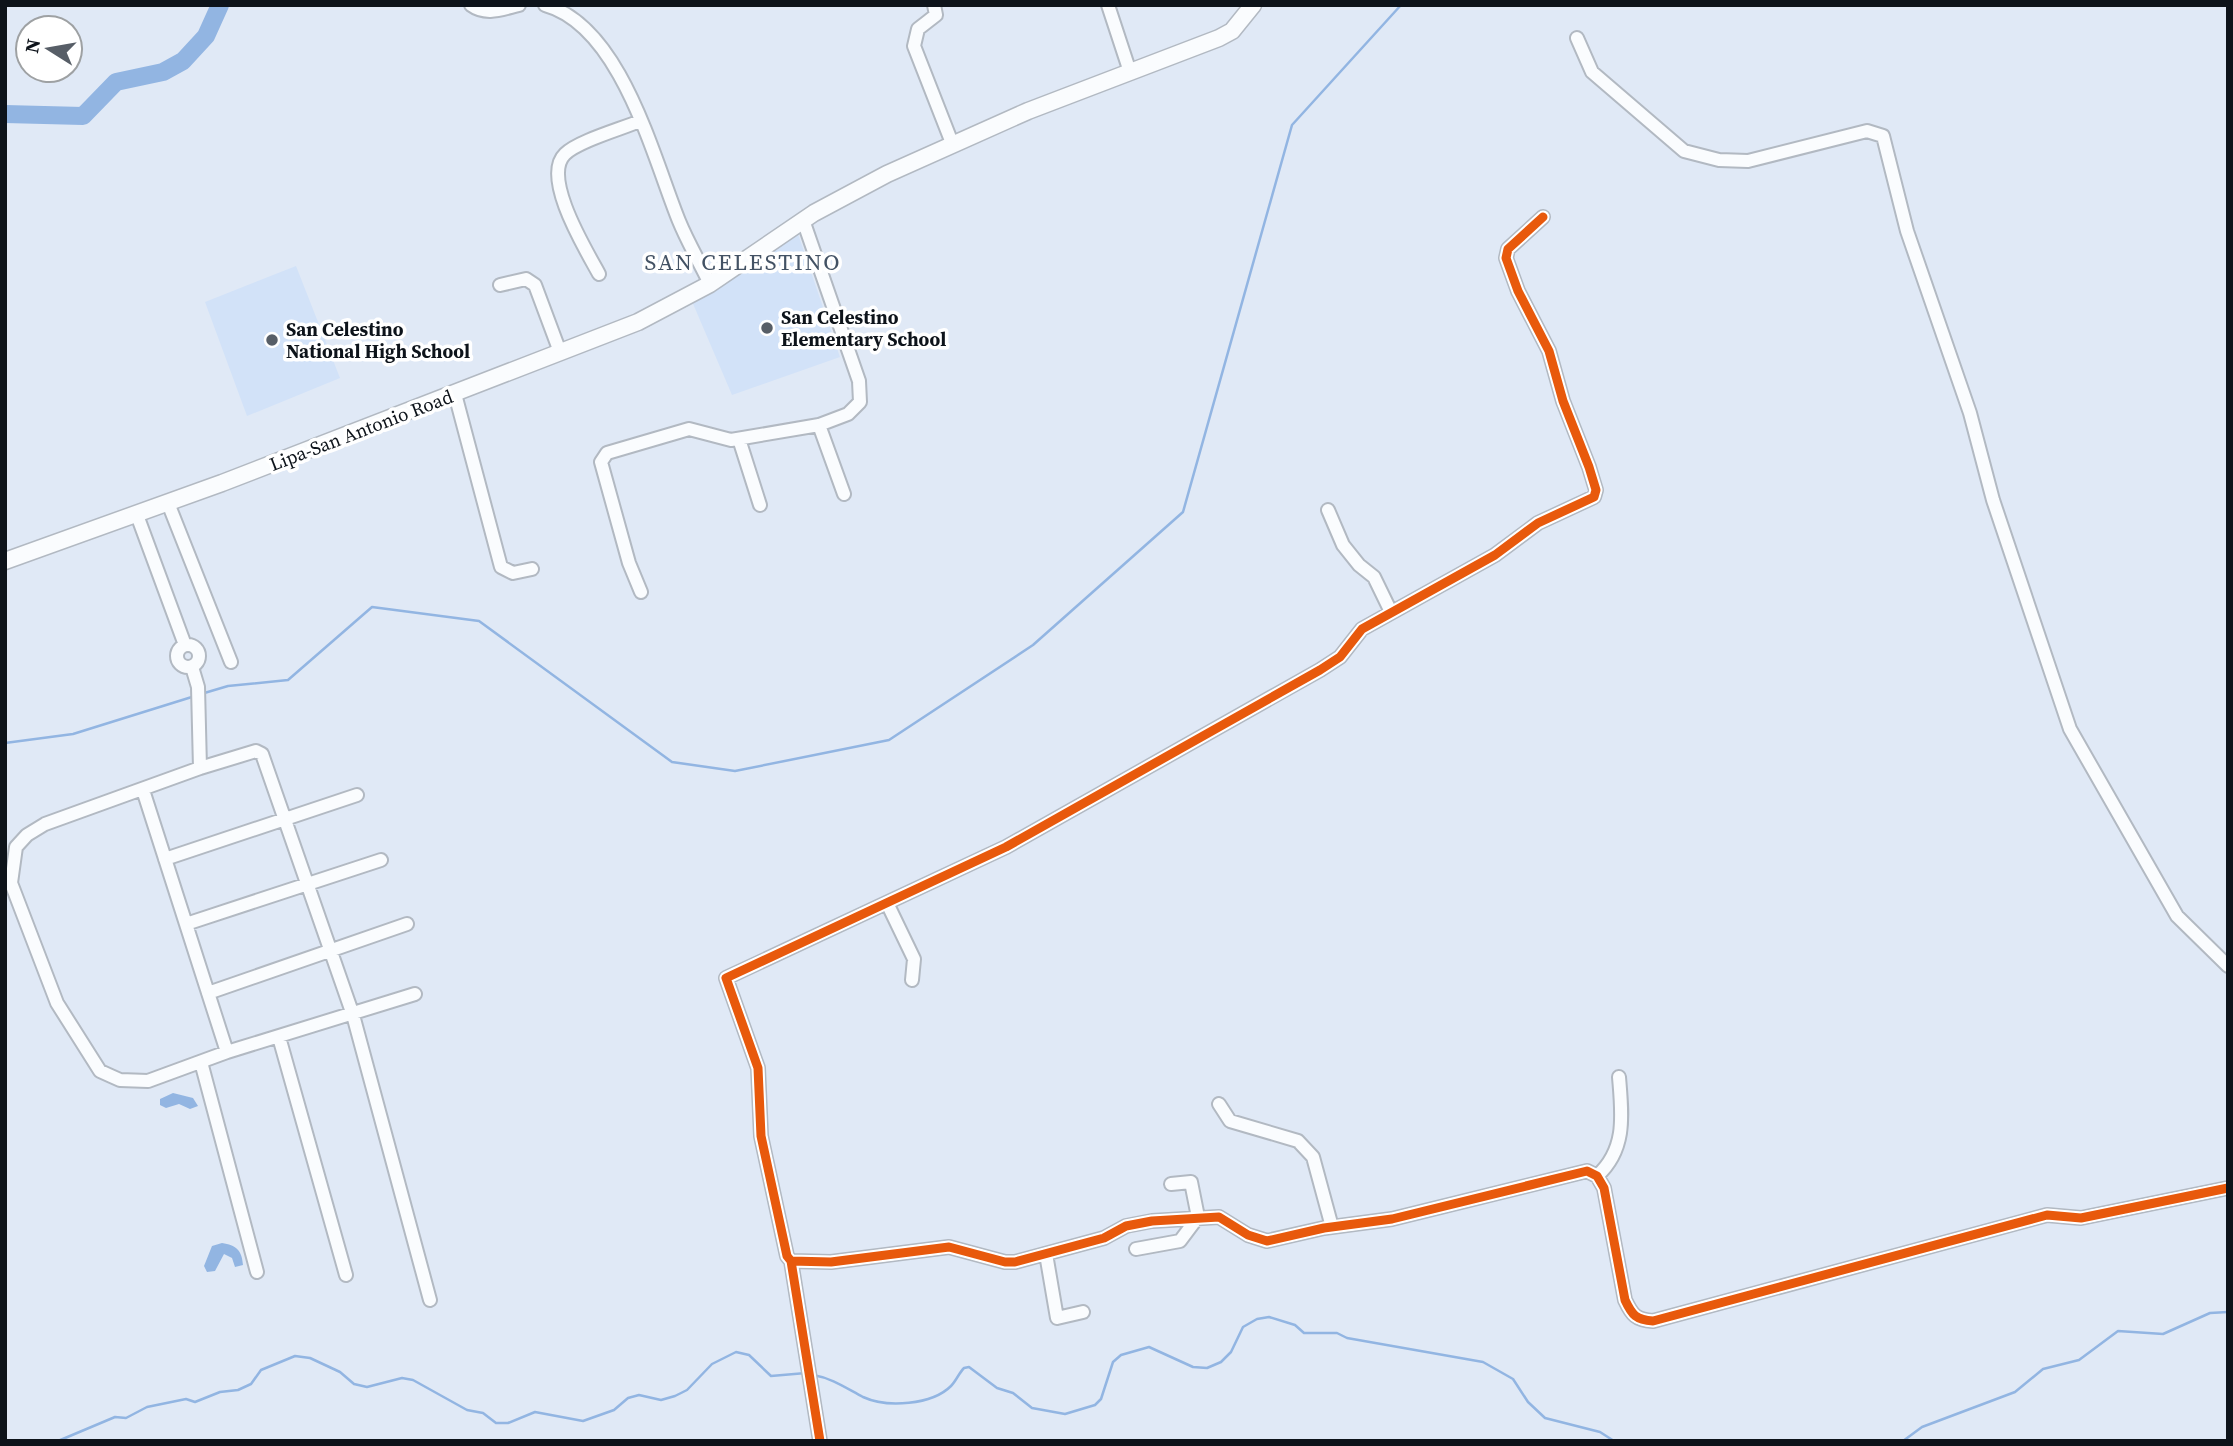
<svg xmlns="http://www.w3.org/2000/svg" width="2233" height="1446" font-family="'Source Serif 4',serif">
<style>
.built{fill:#d2e2f8}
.water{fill:#92b5e2}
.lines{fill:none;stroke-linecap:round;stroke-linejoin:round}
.stream{stroke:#92b5e2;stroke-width:2.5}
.river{stroke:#92b5e2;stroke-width:18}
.minor-casing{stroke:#b2b9c2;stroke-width:16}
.major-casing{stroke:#b2b9c2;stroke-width:19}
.minor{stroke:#fafcfe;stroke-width:12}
.major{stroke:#fafcfe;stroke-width:16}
.cycleway-casing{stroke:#fff;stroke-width:13}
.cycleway{stroke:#e8590c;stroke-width:9}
.poi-dot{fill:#575e67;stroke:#fff;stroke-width:2.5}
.labels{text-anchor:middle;stroke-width:7;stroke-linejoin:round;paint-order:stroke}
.poi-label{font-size:19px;font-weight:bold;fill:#0d131a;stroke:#fff;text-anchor:start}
.street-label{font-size:19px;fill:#0d131a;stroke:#fff}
.quarter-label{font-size:23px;letter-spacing:2px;fill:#435264;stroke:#fff}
</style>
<rect width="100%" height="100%" fill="#e0e9f6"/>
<path class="built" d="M797,231L840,357L732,395L691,299Z
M296,266L340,378L247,416L205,302Z"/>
<path class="water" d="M173,1093L193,1098L198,1106L190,1109L179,1104L166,1108L160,1105V1099Z
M222,1243C236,1245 242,1250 243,1265L235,1267L232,1258L224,1254L215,1271L207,1272L204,1266L212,1246Z"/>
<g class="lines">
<path class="stream" d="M201,694L228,686L288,680L372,607L479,621L672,762L735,771L889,740L1033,645L1183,512L1292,125L1401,5
M5,743L73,734L195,696
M813,1375C832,1378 846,1388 863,1397C887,1408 932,1405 951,1386C956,1381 959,1373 964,1368L969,1367L997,1388L1013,1393L1032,1408L1065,1414L1095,1405L1101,1399L1113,1362L1121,1355L1149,1347L1193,1367L1207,1368L1221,1362L1231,1352L1243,1327L1257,1319L1269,1317L1295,1325L1304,1333H1337L1347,1338L1483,1362L1513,1379L1528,1402L1545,1418L1600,1432L1614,1441
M58,1441L115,1417L126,1418L147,1407L186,1399L195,1402L220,1392L238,1390L251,1384L261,1370L295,1356L310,1358L340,1372L354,1384L367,1387L402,1378L413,1380L467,1410L483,1413L496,1423H508L535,1412L583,1421L614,1410L628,1398L639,1395L661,1400L675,1396L687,1390L712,1364L736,1352L749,1355L771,1376L806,1373
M1903,1441L1922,1427L2015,1392L2043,1369L2079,1360L2118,1331L2163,1334L2210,1313L2228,1312"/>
<path class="river" d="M5,114L83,116L116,82L163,72L183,61L206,36L220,5"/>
<defs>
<path id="minor" d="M471,5C486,16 502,9 519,5
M545,5C621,26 653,157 679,221C688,243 700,263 710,284
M934,5L936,15L918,29L914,46L952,143
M1108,5L1130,72
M1577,38L1592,72L1684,151L1719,160L1748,161L1867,131L1883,136L1907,231L1970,413L1993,500L2070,729L2177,916L2228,966
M599,274C586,250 541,177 565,154C578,141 621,129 640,121
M500,285L526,279L535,285L560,352
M455,394L501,567L513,573L532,569
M819,425L844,494
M739,439L760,505
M168,503L231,662
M1328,510L1343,545L1359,565L1374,577L1391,612
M137,515L185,645
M641,592L629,563L601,462L607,453L689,429L731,440L819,425L848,414L860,402L859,381L803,220
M177 656a11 11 0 1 1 22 0a11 11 0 1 1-22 0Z
M192,667L198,687L200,768
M143,790L227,1052
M165,859L357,795
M888,905L914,959L912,980
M186,924L381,860
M208,993L407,924
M415,994L227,1052L148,1081L120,1080L111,1076L100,1071L57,1003L11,883L16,847L27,835L45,824L200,768L256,751L262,754L353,1015L430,1300
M279,1037L346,1275
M201,1062L257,1272
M1219,1104L1230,1121L1298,1141L1313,1157L1332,1227
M1597,1176C1627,1149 1622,1114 1619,1077
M1136,1249L1180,1241L1198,1217L1191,1182L1171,1184
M1046,1254L1057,1318L1083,1312
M791,1261L831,1262L949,1247L1005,1262H1015L1104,1238L1126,1226L1152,1221L1219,1217L1248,1235L1267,1241L1324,1228L1392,1219L1587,1171L1597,1176L1604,1188L1625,1300C1632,1315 1636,1320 1653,1321L2047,1215L2081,1218L2228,1188
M820,1441L791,1261L787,1256L761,1136L758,1068L726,978L1006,847L1320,670L1340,657L1362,629L1495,555L1538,523L1594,497L1596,490L1589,467L1563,401L1549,351L1518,291L1506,258L1508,249L1543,217"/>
<path id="major" d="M5,561L222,483L638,322L710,284L814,213L887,174L1028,111L1219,38L1232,31L1253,5"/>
</defs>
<use href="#minor" class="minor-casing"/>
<use href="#major" class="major-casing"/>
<use href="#minor" class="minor"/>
<use href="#major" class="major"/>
<defs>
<path id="cycleway" d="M791,1261L831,1262L949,1247L1005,1262H1015L1104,1238L1126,1226L1152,1221L1219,1217L1248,1235L1267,1241L1324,1228L1392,1219L1587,1171L1597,1176L1604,1188L1625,1300C1632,1315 1636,1320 1653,1321L2047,1215L2081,1218L2228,1188
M820,1441L791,1261L787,1256L761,1136L758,1068L726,978L1006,847L1320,670L1340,657L1362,629L1495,555L1538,523L1594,497L1596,490L1589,467L1563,401L1549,351L1518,291L1506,258L1508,249L1543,217"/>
</defs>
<use href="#cycleway" class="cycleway-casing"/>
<use href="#cycleway" class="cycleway"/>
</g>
<g class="poi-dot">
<circle cx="767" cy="328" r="7"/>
<circle cx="272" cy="340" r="7"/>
</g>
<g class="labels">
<g class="poi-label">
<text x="781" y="324">San Celestino<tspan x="781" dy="22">Elementary School</tspan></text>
<text x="286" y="336">San Celestino<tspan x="286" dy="22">National High School</tspan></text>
</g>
<g class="street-label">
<text transform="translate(361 430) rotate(-21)" y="7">Lipa-San Antonio Road</text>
</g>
<g class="quarter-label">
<text x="743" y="270">SAN CELESTINO</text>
</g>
</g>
<rect width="2233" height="1446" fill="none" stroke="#0d131a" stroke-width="14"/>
<g transform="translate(49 49) rotate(281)"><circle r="33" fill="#ffffff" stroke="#9ea1a3" stroke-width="2"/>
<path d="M0-5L12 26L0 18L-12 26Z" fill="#575e67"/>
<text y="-10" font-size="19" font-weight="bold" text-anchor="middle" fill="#0d131a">N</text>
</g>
</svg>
